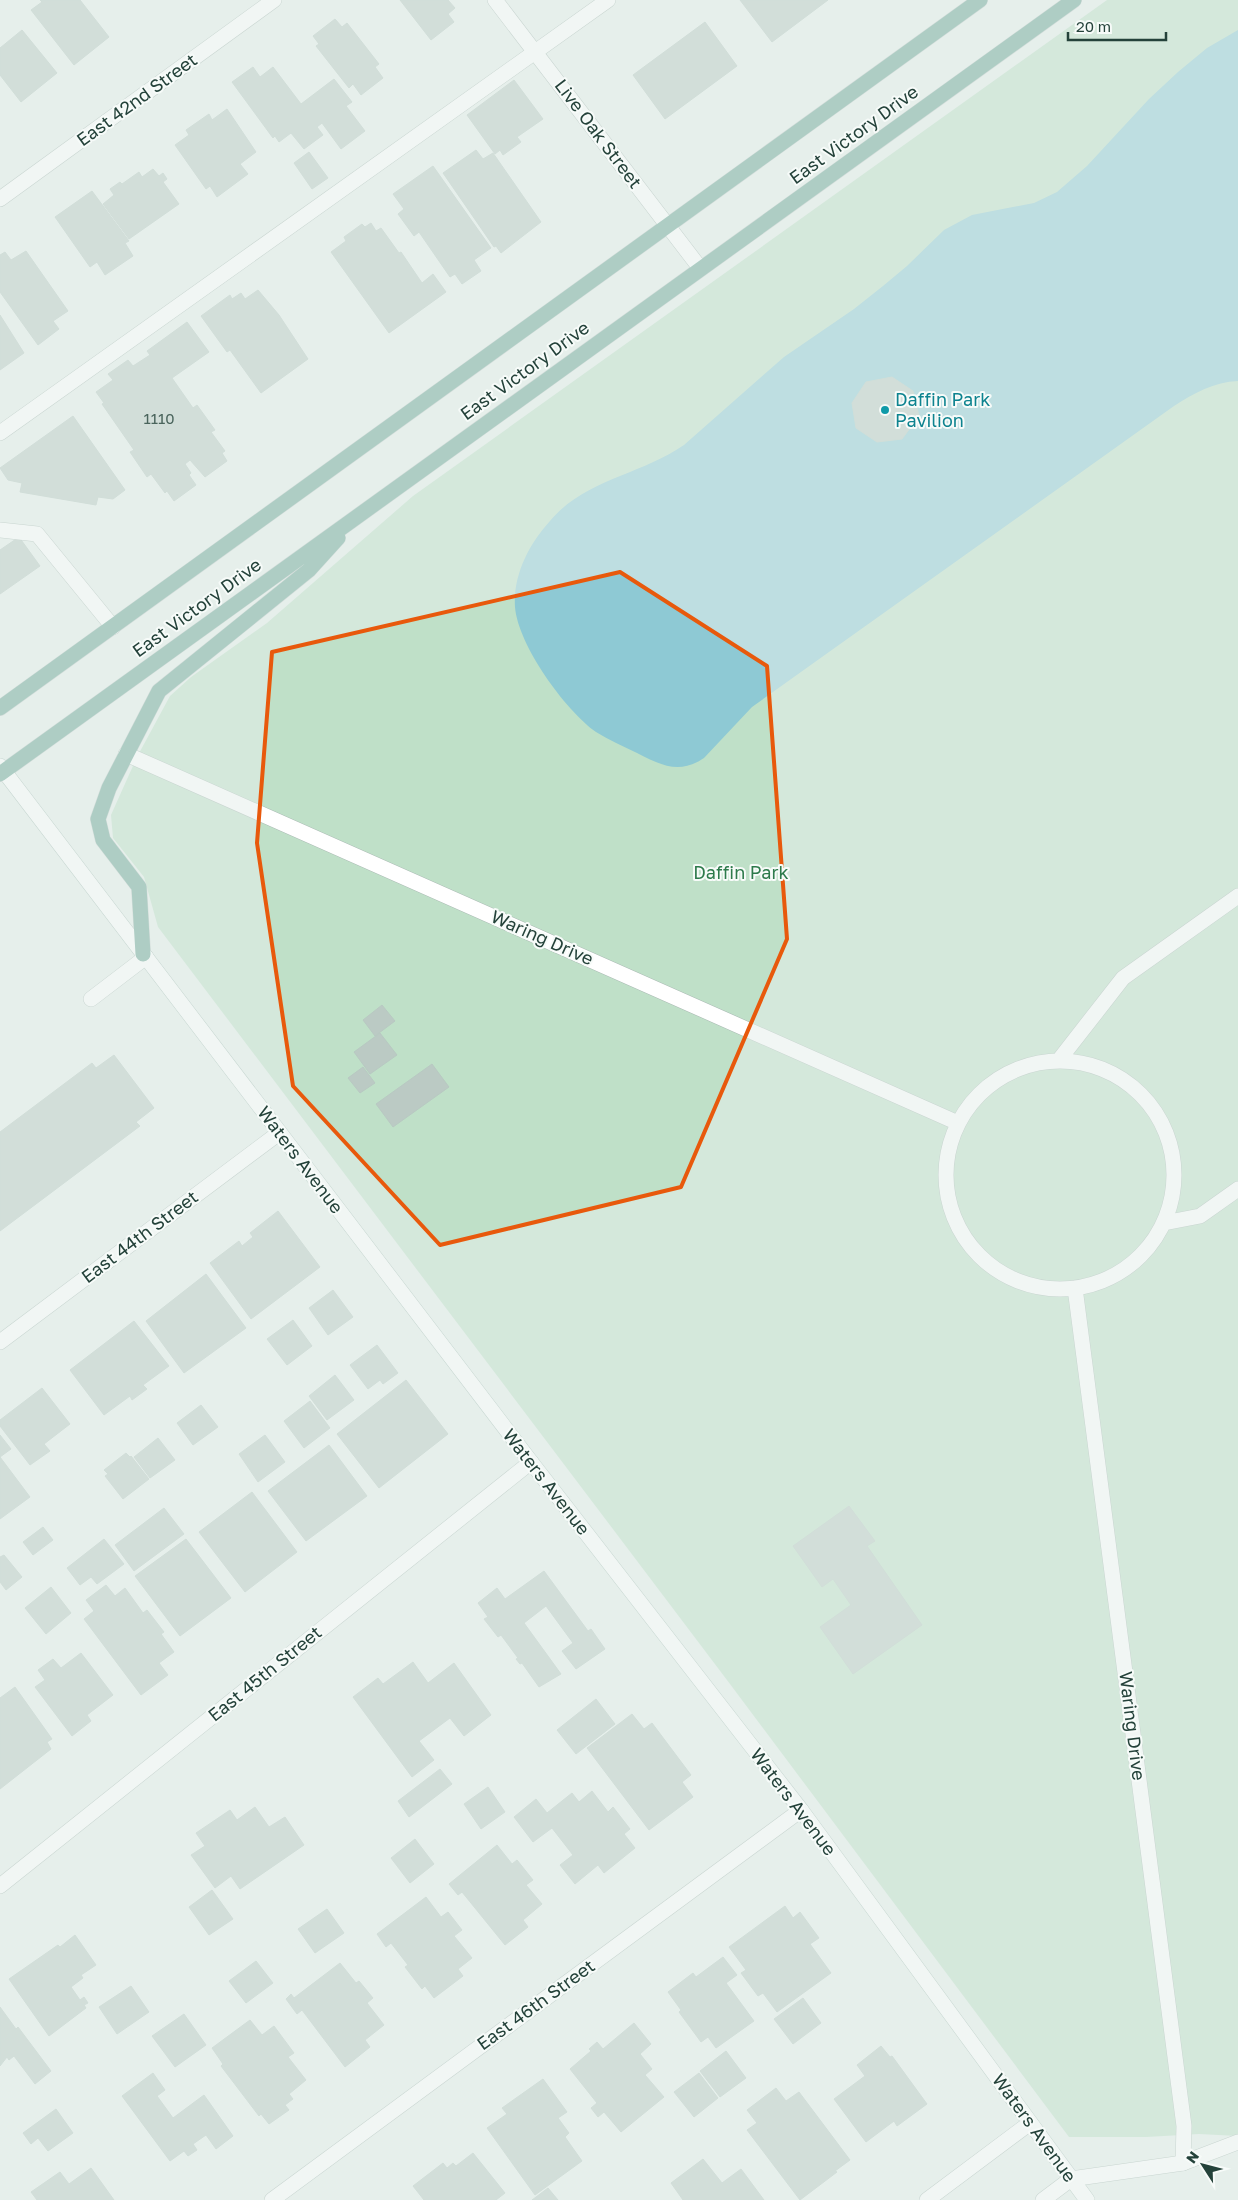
<svg xmlns="http://www.w3.org/2000/svg" width="1238" height="2200" font-family="'Golos Text',sans-serif">
<style>
.green{fill:#bfe0c8}
.water{fill:#8ec9d4}
.building{fill:#bbcac4;stroke:#b8c9c2}
.lines{fill:none;stroke-linecap:round;stroke-linejoin:round}
.service-casing{stroke:#a8b8b2;stroke-width:16}
.minor-casing{stroke:#a8b8b2;stroke-width:16}
.secondary-casing{stroke:#a4bbb3;stroke-width:16}
.primary-casing{stroke:#c2cac8;stroke-width:16}
.service{stroke:#fff;stroke-width:15}
.minor{stroke:#fff;stroke-width:15}
.secondary{stroke:#fff;stroke-width:15}
.primary{stroke:#6aa596;stroke-width:15}
.marked{fill:none;stroke:#e8590c;stroke-width:4;stroke-linejoin:round}
.culture-dot{fill:#0f9aa8;stroke:#f7fbf9;stroke-width:2}
.labels{text-anchor:middle;stroke-width:4;stroke-linejoin:round;paint-order:stroke}
.number-label{font-size:15px;fill:#4a645c}
.street-label{font-size:18px;fill:#24423a;stroke:#f7fbf9}
.culture-label{font-size:18px;fill:#0d838f;stroke:#f7fbf9;text-anchor:start}
.park-label{font-size:18px;fill:#2d7a4b;stroke:#f7fbf9}
</style>
<rect width="100%" height="100%" fill="#e6efeb"/>
<path class="green" d="M1107,0H1238V2136L1199,2134L1146,2137H1069L730,1684L158,927L144,877L113,838L111,815L137,757L170,696L191,677L267,623L413,496Z"/>
<path class="water" d="M1238,30V381C1214,382 1194,393 1174,406L752,707L704,758C679,775 661,765 637,753C623,746 609,740 596,732C565,710 518,645 515,607C513,575 529,544 550,521C585,479 641,475 684,445L784,357L854,309L883,286L907,266L944,230L972,215L1034,203L1057,192L1087,166L1149,99L1178,72L1207,48Z"/>
<path class="building" d="M40,0H80L109,37L74,65L31,10L42,2Z
M400,0H448L455,8L448,14L454,22L431,40Z
M740,0H828L772,42Z
M335,19L342,27L347,23L379,64L375,67L383,78L361,95L353,84L349,88L316,46L319,44L313,36Z
M705,22L737,66L665,119L633,75Z
M22,30L57,73L21,102L0,75V48Z
M253,67L260,77L273,67L301,104L334,79L352,102L346,106L365,131L341,149L322,123L317,127L323,135L304,149L291,133L279,142L275,136L273,138L232,82Z
M514,80L543,119L517,137L521,142L503,155L500,150L495,154L467,115Z
M227,109L256,152L240,164L248,174L217,197L210,186L206,189L175,145L189,135L186,130L209,114L212,120Z
M476,150L483,159L493,153L541,222L501,253L496,246L494,247L443,173Z
M309,152L328,178L312,189L294,163Z
M433,166L491,248L474,260L481,271L462,284L455,274L450,277L419,232L414,236L398,214L404,209L393,194Z
M153,169L159,176L163,173L167,179L163,182L179,204L129,239L103,204L114,195L110,189L120,182L122,184L139,172L142,177Z
M92,191L129,241L125,243L133,256L105,275L97,262L90,267L55,217Z
M371,223L376,231L381,228L399,253L401,252L422,283L433,274L446,292L389,333L331,252L346,241L344,237L362,224L365,227Z
M26,251L68,311L53,321L59,329L38,345L0,292V255L5,252L11,260Z
M258,290L279,315L308,359L261,393L230,350L227,352L201,316L230,295L232,299L241,293L245,299Z
M0,315L24,353L0,370Z
M187,322L209,352L172,378L193,408L197,405L215,430L211,432L225,451L222,453L227,461L205,477L190,460L185,464L191,473L189,475L196,485L174,501L167,491L165,493L151,474L147,477L130,452L134,450L102,404L104,403L96,392L113,380L108,374L128,360L133,366L150,355L147,351Z
M892,377L913,391L919,416L902,439L877,442L856,428L852,403L866,382Z
M73,416L125,490L113,499L98,497L96,505L20,492L22,483L8,480L0,468Z
M19,537L40,566L0,594V550Z
M382,1005L395,1021L375,1036L363,1020Z
M380,1033L397,1055L370,1074L354,1052Z
M114,1055L154,1108L136,1122L140,1126L0,1231V1132L92,1063L96,1068Z
M432,1064L449,1087L393,1127L376,1104Z
M363,1067L375,1083L360,1093L348,1078Z
M278,1211L320,1267L251,1319L210,1263L239,1241L242,1246L253,1237L250,1233Z
M206,1274L246,1328L184,1373L146,1321Z
M333,1290L353,1317L328,1335L309,1308Z
M293,1320L312,1346L287,1365L267,1339Z
M134,1321L169,1366L143,1385L147,1389L132,1400L130,1396L104,1415L70,1370Z
M377,1345L398,1373L383,1384L380,1380L368,1389L350,1365Z
M335,1375L354,1400L327,1420L309,1396Z
M406,1380L448,1434L379,1488L337,1434Z
M42,1388L70,1424L44,1444L50,1451L30,1465L0,1426V1420Z
M310,1401L330,1428L304,1448L284,1421Z
M201,1405L218,1427L193,1445L177,1423Z
M0,1435L11,1449L0,1457L30,1497L0,1519Z
M265,1435L285,1462L258,1482L239,1454Z
M158,1438L175,1460L150,1478L134,1457Z
M329,1445L367,1496L306,1541L268,1491Z
M126,1453L130,1457L131,1456L149,1479L123,1499L105,1476L108,1474L104,1470Z
M252,1492L297,1552L245,1592L199,1532Z
M849,1506L875,1541L867,1546L922,1625L853,1674L820,1627L851,1605L833,1579L822,1587L793,1546Z
M164,1508L184,1534L134,1571L115,1545Z
M43,1527L53,1540L33,1555L23,1542Z
M104,1539L124,1564L97,1584L91,1577L80,1585L67,1568Z
M186,1539L231,1598L180,1636L135,1576Z
M4,1555L22,1577L6,1590L0,1582V1557Z
M544,1571L588,1631L591,1629L605,1649L576,1669L562,1651L573,1643L546,1606L524,1623L561,1674L539,1687L522,1663L520,1664L516,1659L518,1658L501,1635L498,1637L484,1619L488,1617L478,1603L497,1588L505,1599Z
M106,1585L115,1596L125,1588L143,1613L147,1610L164,1632L161,1634L174,1652L159,1663L168,1675L141,1695L84,1619L94,1611L86,1600Z
M51,1587L71,1613L46,1634L25,1608Z
M81,1653L113,1695L87,1715L91,1721L72,1736L35,1687L45,1680L38,1670L53,1659L61,1668Z
M413,1662L428,1683L454,1663L491,1715L464,1736L450,1718L419,1741L434,1760L412,1777L353,1697L378,1678L383,1684Z
M15,1687L52,1739L47,1742L51,1749L0,1789V1698Z
M596,1699L615,1724L576,1754L557,1730Z
M632,1714L644,1729L652,1723L691,1775L682,1782L693,1797L649,1830L587,1748Z
M440,1769L452,1784L409,1817L398,1801Z
M488,1787L505,1812L481,1829L464,1804Z
M592,1791L608,1812L613,1807L630,1829L624,1834L635,1848L604,1873L598,1865L575,1884L560,1865L573,1855L552,1828L533,1842L514,1817L536,1799L547,1813L572,1793L579,1802Z
M255,1807L269,1827L285,1817L304,1845L240,1889L231,1876L215,1888L191,1855L205,1846L196,1833L230,1810L237,1820Z
M415,1839L434,1864L410,1883L391,1858Z
M497,1845L512,1864L517,1860L533,1880L526,1885L542,1904L523,1920L528,1927L505,1945L462,1892L458,1895L449,1884Z
M212,1890L233,1919L209,1935L189,1907Z
M426,1897L441,1917L448,1912L462,1930L454,1936L472,1958L458,1969L463,1976L434,1998L425,1986L422,1989L405,1967L408,1965L391,1943L386,1947L377,1934Z
M785,1906L793,1918L800,1912L819,1938L810,1944L831,1973L777,2012L763,1993L758,1996L741,1973L746,1970L729,1947Z
M327,1909L344,1933L315,1953L298,1929Z
M75,1935L96,1965L81,1975L83,1978L71,1987L80,2000L84,1997L88,2003L84,2005L86,2008L49,2036L9,1979L58,1945L60,1947Z
M723,1957L737,1975L726,1983L754,2021L716,2048L708,2037L701,2042L679,2012L681,2010L668,1992L693,1973L696,1977Z
M256,1961L273,1983L246,2003L229,1981Z
M340,1963L356,1983L359,1981L373,1998L367,2003L384,2025L365,2040L370,2047L345,2067L302,2010L297,2014L286,1999L291,1994L294,1998Z
M131,1986L149,2012L117,2034L99,2007Z
M803,1998L821,2023L793,2044L774,2019Z
M0,2007L16,2029L18,2027L51,2071L35,2084L14,2056L9,2060L7,2057L0,2066Z
M184,2014L206,2045L175,2067L152,2036Z
M250,2020L262,2035L274,2026L294,2053L288,2057L306,2080L289,2094L293,2099L285,2105L289,2110L269,2124L261,2114L259,2116L221,2066L223,2064L212,2048Z
M634,2023L651,2044L640,2054L652,2069L645,2075L664,2097L621,2132L604,2112L598,2117L591,2108L597,2103L570,2069L591,2051L589,2049L597,2042L603,2049Z
M881,2046L890,2057L892,2056L927,2104L897,2126L894,2121L866,2142L834,2099L865,2076L857,2065Z
M726,2051L746,2078L720,2097L700,2071Z
M153,2073L165,2090L157,2096L173,2118L204,2095L233,2136L216,2149L206,2135L193,2144L197,2150L188,2156L184,2151L170,2161L122,2096Z
M699,2073L718,2098L694,2117L674,2092Z
M543,2079L567,2112L558,2118L569,2133L565,2137L582,2161L535,2195L487,2128L507,2114L502,2108Z
M776,2088L786,2101L799,2092L850,2160L835,2171L837,2172L800,2200L747,2130L757,2123L747,2110Z
M56,2109L73,2133L48,2151L38,2138L31,2144L23,2133Z
M473,2153L505,2193L496,2200H424L413,2186L443,2163L447,2168L453,2163L456,2166Z
M703,2159L722,2183L741,2169L764,2200H683L671,2183Z
M91,2168L114,2200H37L31,2192L60,2172L69,2184Z
M548,2188L558,2200H532Z"/>
<g class="lines">
<defs>
<path id="service" d="M0,433L608,0
M0,530L37,534L113,627
M126,754L958,1123
M91,999L146,957
M1059,1060L1123,978L1238,896
M946 1175a114 114 0 1 1 228 0a114 114 0 1 1-228 0Z
M1164,1223L1200,1216L1238,1189
M1075,1288L1184,2126L1183,2163"/>
<path id="minor" d="M495,0L700,268
M0,199L274,0
M0,1342L279,1133
M0,1886L531,1462
M272,2200L801,1810
M927,2200L1030,2123
M1043,2200L1071,2179L1183,2163L1238,2142"/>
<path id="secondary" d="M0,766L531,1462L801,1810L1087,2200"/>
<path id="primary" d="M0,708L980,0
M0,774L1074,0
M143,954L139,887L103,840L98,819L109,788L159,691L309,570L338,538"/>
</defs>
<use href="#service" class="service-casing"/>
<use href="#minor" class="minor-casing"/>
<use href="#secondary" class="secondary-casing"/>
<use href="#primary" class="primary-casing"/>
<use href="#service" class="service"/>
<use href="#minor" class="minor"/>
<use href="#secondary" class="secondary"/>
<use href="#primary" class="primary"/>
</g>
<path d="M0 0H1238V2200H0ZM620,572L767,666L787,939L681,1187L440,1245L293,1086L257,843L272,652Z" fill="#e6efeb" fill-opacity=".55" fill-rule="evenodd"/>
<path class="marked" d="M620,572L767,666L787,939L681,1187L440,1245L293,1086L257,843L272,652Z"/>
<circle class="culture-dot" cx="885" cy="410" r="5"/>
<g class="labels">
<g class="number-label">
<text x="159" y="424">1110</text>
</g>
<g class="street-label">
<text transform="translate(137 100) rotate(-36)" y="6">East 42nd Street</text>
<text transform="translate(598 134) rotate(53)" y="6">Live Oak Street</text>
<text transform="translate(854 135) rotate(-36)" y="6">East Victory Drive</text>
<text transform="translate(525 371) rotate(-36)" y="6">East Victory Drive</text>
<text transform="translate(197 608) rotate(-36)" y="6">East Victory Drive</text>
<text transform="translate(542 938) rotate(24)" y="6">Waring Drive</text>
<text transform="translate(300 1160) rotate(53)" y="6">Waters Avenue</text>
<text transform="translate(140 1237) rotate(-37)" y="6">East 44th Street</text>
<text transform="translate(546 1482) rotate(52)" y="6">Waters Avenue</text>
<text transform="translate(265 1674) rotate(-39)" y="6">East 45th Street</text>
<text transform="translate(1132 1726) rotate(83)" y="6">Waring Drive</text>
<text transform="translate(793 1802) rotate(53)" y="6">Waters Avenue</text>
<text transform="translate(536 2005) rotate(-36)" y="6">East 46th Street</text>
<text transform="translate(1034 2128) rotate(54)" y="6">Waters Avenue</text>
</g>
<g class="culture-label">
<text x="895" y="406">Daffin Park<tspan x="895" dy="21">Pavilion</tspan></text>
</g>
<g class="park-label">
<text x="741" y="879">Daffin Park</text>
</g>
</g>
<g transform="translate(1203 2165) rotate(306)" stroke="#f7fbf9" stroke-width="4" paint-order="stroke">
<path d="M0-4L9 19L0 12L-9 19Z" fill="#24423a"/>
<text y="-8" font-size="14" font-weight="bold" text-anchor="middle" fill="#24423a">N</text>
</g>
<path d="M1068 32v8h98v-8" fill="none" stroke="#24423a" stroke-width="2.5"/>
<text x="1076" y="32" font-size="15" fill="#24423a" stroke="#f7fbf9" stroke-width="4" paint-order="stroke">20 m</text>
</svg>
